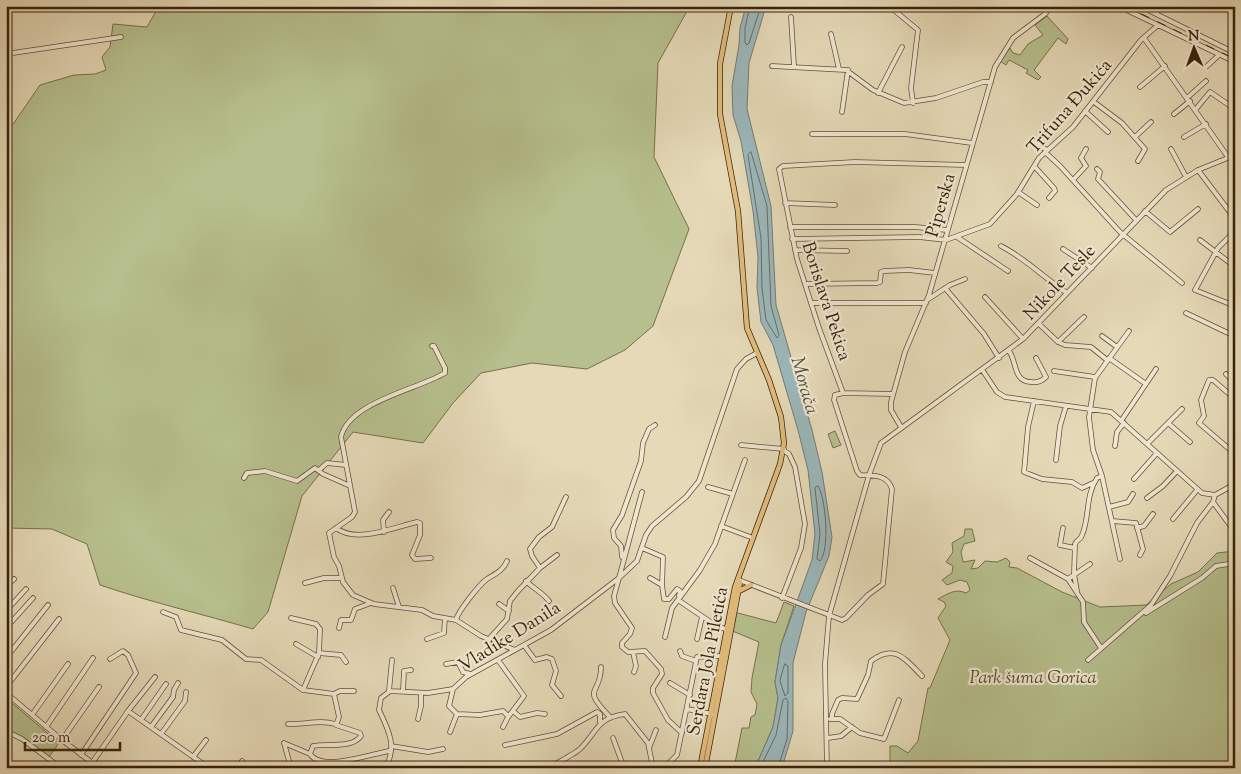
<svg xmlns="http://www.w3.org/2000/svg" width="1241" height="774" font-family="'Sorts Mill Goudy',serif">
<style>
.green{fill:#b6bf8d;stroke:#78704c}
.water{fill:#9bb7ba;stroke:#747b74}
.lines{fill:none;stroke-linecap:round;stroke-linejoin:round}
.shore{stroke:#6a6c62;stroke-width:1}
.minor-casing{stroke:#645036;stroke-width:5.5}
.major-casing{stroke:#39220b;stroke-width:6}
.minor{stroke:#eee6d0;stroke-width:4}
.major{stroke:#e2bc7c;stroke-width:4.5}
.rail{stroke:#39220b;stroke-width:1;stroke-dasharray:9 9;stroke-linecap:butt}
.labels{text-anchor:middle;stroke-width:4.5;stroke-linejoin:round;paint-order:stroke}
.street-label{font-size:18px;fill:#39220b;stroke:#eee6d0}
.park-label{font-size:18px;font-style:italic;fill:#58492c;stroke:#eee6d0}
.water-label{font-size:19px;font-style:italic;fill:#564f40;stroke:#eee6d0}
</style>
<rect width="100%" height="100%" fill="#e5d9b7"/>
<filter id="stains"><feTurbulence type="fractalNoise" baseFrequency=".004" numOctaves="4"/><feColorMatrix values="0 0 0 0 .2 0 0 0 0 .09 0 0 0 0 .02 0 0 0 .5 -.17"/></filter>
<radialGradient id="worn" r=".72"><stop offset=".6" stop-color="#630" stop-opacity="0"/><stop offset="1" stop-color="#630" stop-opacity=".3"/></radialGradient>
<path class="green" d="M159,6H690L658,63L654,157L689,229L653,326L625,350L587,369L532,363L481,373L453,403L423,443L353,432L302,496L268,612L253,629C202,614 150,602 100,585L87,544L52,529L6,528L7,133L40,85L74,75L95,74L106,70L102,57L110,47L113,24L147,27Z
M1047,16L1068,39L1066,44L1058,38L1034,70L1041,77L1038,80L1026,73L1028,70L1009,60L1006,65L1000,61L1010,48L1013,53L1020,55L1028,44L1043,35L1035,25Z
M835,431L841,445L833,448L828,434Z
M965,529H972L975,541L964,544L961,552L963,562L975,560L971,569L978,568L985,561L997,562L1006,558L1010,562L1009,567L1017,568L1062,592L1100,607L1146,605L1171,584L1198,572L1217,553L1235,551V768H890V746H897L908,753L918,741L928,688H930L950,640L938,618L946,606L944,602L938,599C947,594 956,588 966,593L970,590L967,582L960,580L947,585L942,580L952,573L953,566L946,562L953,552L952,543L964,536Z
M784,602L794,606L781,645L775,682L778,698L773,727L755,768H734L742,728H749L751,717L755,715L757,704L751,692L752,678L759,642L730,630L734,612L776,623Z
M6,698L59,743L49,757L6,729Z"/>
<path class="water" d="M746,6H766L749,63L747,109L771,206L776,305L812,430L822,472L832,537L829,556L806,612L793,663V731L782,768H755L773,727L778,698L775,682L781,645L812,560L815,534L808,470L798,430L773,345L761,322L757,288L758,257L753,211L741,141L733,115L732,86L739,45L740,28Z"/>
<g class="lines">
<path class="shore" d="M750,6L745,28V43L747,45L749,43L761,6
M751,152L767,206L771,306L779,335L777,338L766,320L762,288L761,238L748,155Z
M818,486C826,498 830,550 820,561L817,559L820,534L815,488Z
M785,664L788,666V693L785,696L780,681Z
M760,768L776,735L783,700L786,698L788,701L787,739L778,768"/>
<defs>
<path id="minor" d="M889,6L918,30L911,88L913,103
M1118,6L1158,25
M1140,6L1235,53
M1156,14L1160,6
M791,17L794,66
M831,34L839,69
M1144,38L1228,157
M6,54L121,37
M772,66L846,70L873,90L904,103L936,98L983,82H991
M1206,67L1219,55
M1140,87L1165,66
M878,93L902,47
M1188,97L1206,81
M1094,102L1122,123L1145,149L1138,161
M1196,109L1210,92L1229,105
M1085,111L1108,132
M842,112L848,70
M1174,114L1190,101
M812,134H905L972,143
M1135,137L1151,122
M1184,137L1206,124
M1031,141L1047,150
M1171,149L1186,177
M1045,152L1060,166L1120,232L1182,283
M1035,167L1054,188L1055,191L1049,198
M1097,169L1100,172L1098,179L1136,220
M1198,170L1235,219
M1073,180L1086,166L1081,158L1086,149
M1018,192L1037,205
M785,203L835,205
M1145,211L1170,232L1198,209
M790,227H915L947,230
M1235,231L1218,248L1195,290L1235,306
M957,237L1008,271
M792,239L919,237L946,240L990,224L1017,194L1039,158L1073,127L1141,40L1158,25L1235,62
M1200,240L1234,266
M1001,246C1025,258 1044,278 1067,293
M1063,249L1092,268
M795,250L847,251
M806,284L877,283L880,282L881,272L884,271L909,270L935,273
M945,288L984,334L999,358
M985,297L1023,339
M927,300L950,285L965,279
M811,303H926
M1186,313L1228,333L1232,332L1235,328
M1039,324L1058,342L1065,345L1091,347L1107,360
M1102,336L1117,347
M1058,342L1084,317
M432,346H434L445,368V373C416,390 349,402 341,437L355,512L352,517L329,533L334,557L339,566L343,582L353,595L374,604L422,610L433,616L456,620L481,636L515,650
M1009,351C1017,361 1013,382 1031,382C1037,383 1042,381 1046,377L1036,358
M1109,358L1146,384
M983,371L997,392L1005,397L1111,412L1202,493L1215,495L1235,484
M1054,371L1095,377
M1226,374L1235,383
M893,394L843,393L819,328L797,259L779,169L783,166L855,162L966,165
M1235,399L1213,380H1209L1201,400L1204,416L1199,423L1235,454
M1034,401L1028,427L1024,472L1042,479L1072,482L1082,488L1093,483
M1121,421L1156,369
M1168,423L1190,442
M901,427L891,410V402L905,352L929,295L995,67L1013,38L1045,14L1051,6
M1147,444L1182,409
M741,445L784,449
M1115,446L1117,432L1124,423
M1056,460L1060,426L1066,406
M319,470L327,463L346,465
M244,478L247,473L265,471L297,481L315,468L323,474L348,485
M1134,479L1157,453
M708,487L733,494
M1147,498L1163,486L1177,471
M1213,502L1235,532
M1109,507L1128,502L1133,494
M1173,519L1197,490
M1112,521L1136,523L1143,549L1140,555
M721,526L753,538
M336,528C357,544 394,527 417,522L420,523V535L412,555L415,559L431,558
M1063,528L1060,545L1075,548
M1137,528L1144,526L1153,514
M384,532L383,520L389,512
M642,548L663,557L662,585
M622,557L621,546L614,538L613,530L622,515L641,461L643,443L649,429L655,425
M1030,558L1068,579L1083,602L1084,622L1101,648
M1120,559L1102,476L1093,450L1089,417L1095,378L1129,331
M540,568L532,556L530,549L539,537L552,527L566,497
M650,578L662,585L664,599H669L677,589L680,591L679,596
M1068,579L1090,564
M739,580L842,620L846,618L868,595L883,584L892,489C887,474 874,476 860,475L857,471L834,400L835,395L843,393
M526,581C534,589 542,592 549,601
M305,583L324,578H341
M6,587L14,579
M393,588L399,607
M1077,591L1074,574L1075,544C1077,539 1081,540 1082,535C1090,517 1085,496 1097,478L1102,476
M782,598L801,548L805,524L795,467L789,454L783,450
M678,600L718,627L730,630
M499,604L509,611
M6,611L26,589
M163,612L176,617L181,630L222,640L246,659L261,660L303,690L334,694L339,717L336,725L360,733L361,736C351,749 328,743 313,746L310,754C321,772 371,754 389,751
M1146,613L1202,578L1216,566L1235,563
M291,618L316,624L320,629L319,653L303,690
M456,620C458,611 480,584 487,579C495,574 503,571 507,561
M6,628L33,598
M339,628L341,620H351L355,609L371,603
M665,637L672,608L700,570L715,544L745,460
M427,639L444,633L445,618
M697,639L702,617
M488,640L507,619L510,601L518,591L540,568L557,555
M296,644L318,657
M524,645L535,660L547,657L552,659L556,671L552,685L561,696
M680,651L682,656L696,661
M633,652L636,666L634,672
M319,653L341,655L346,662
M6,658L48,605
M498,660L524,696L508,717L503,727
M1088,660L1151,605L1170,576L1197,523L1213,502L1215,495
M446,664L458,662L463,672L470,674
M601,667C601,696 580,686 610,717
M670,683L690,695
M6,687L59,619
M389,691L392,660
M403,691L404,671L411,670
M6,693L62,740L99,768
M334,694L340,691H354
M687,709L712,714
M128,711L155,677
M513,711L520,717L537,713L545,714
M457,714L480,715L503,711L508,716
M32,715L68,664
M418,719L421,706V693
M830,719H840L860,733L884,739L899,700
M832,719V714L838,700L842,698L857,699L868,675L871,661C895,643 905,659 922,676
M141,720L166,684
M288,724C305,725 319,719 335,724
M46,727L93,658
M151,727L173,697L174,690L178,683
M6,731L22,739L61,768
M450,732L457,714L449,706L453,689L466,677L551,630L619,578L642,492
M682,733L668,720L653,693V688L662,674L661,669L645,651L628,652L622,647V643L630,634L632,628L615,603L614,596L619,578L637,561L646,535L652,526L686,497L699,481L737,369L746,359L757,353
M161,734L185,701L186,692
M613,738L624,768
M828,738L841,736L852,727
M62,740L99,687
M505,745L557,734L597,712L600,714V722
M391,746L428,752L443,749
M649,748L656,730
M81,755L136,673L128,655L123,651L110,659
M193,757L206,740
M92,763L128,711L209,768
M241,768L242,761
M262,768L264,766
M291,768L284,743L310,754
M385,768C398,747 388,729 379,710L381,698L390,691L428,693L453,689
M549,768C555,764 576,753 580,749C598,731 596,718 625,714L648,743L653,768
M657,768L668,764L677,755L697,657L721,656
M827,768L825,664L829,616L869,475L881,443L1023,339L1166,190L1198,170L1235,155"/>
<path id="major" d="M737,592L751,585
M700,768L735,587L780,464L784,443L781,417L769,380L747,328L738,211L720,114V64L731,6
M705,768L740,582"/>
</defs>
<use href="#minor" class="minor-casing"/>
<use href="#major" class="major-casing"/>
<use href="#minor" class="minor"/>
<use href="#major" class="major"/>
<path class="rail" d="M1125,6L1235,59"/>
</g>
<g class="labels">
<g class="street-label">
<text transform="translate(1069 106) rotate(-49)" y="6">Trifuna Đukića</text>
<text transform="translate(940 205) rotate(-74)" y="6">Piperska</text>
<text transform="translate(1059 282) rotate(-47)" y="6">Nikole Tesle</text>
<text transform="translate(827 301) rotate(72)" y="6">Borislava Pekica</text>
<text transform="translate(509 636) rotate(-32)" y="6">Vladike Danila</text>
<text transform="translate(707 661) rotate(-79)" y="6">Serdara Jola Piletića</text>
</g>
<g class="park-label">
<text x="1033" y="683">Park šuma Gorica</text>
</g>
<g class="water-label">
<text transform="translate(806 385) rotate(74)" y="7">Morača</text>
</g>
</g>
<rect width="1241" height="774" fill="none" stroke="#e5d9b7" stroke-width="25"/>
<rect x="8" y="8" width="1226" height="759" fill="none" stroke="#39220b" stroke-width="2.5"/>
<rect x="12" y="12" width="1216" height="749" fill="none" stroke="#39220b"/>
<g transform="translate(1194 48) rotate(358)" stroke="#eee6d0" stroke-width="4" paint-order="stroke">
<path d="M0-4L9 19L0 12L-9 19Z" fill="#39220b"/>
<text y="-8" font-size="14" font-weight="bold" text-anchor="middle" fill="#39220b">N</text>
</g>
<path d="M25 742v8h95v-8" fill="none" stroke="#39220b" stroke-width="2.5"/>
<text x="32" y="742" font-size="15" fill="#39220b" stroke="#eee6d0" stroke-width="4" paint-order="stroke">200 m</text>
<rect width="100%" height="100%" filter="url(#stains)"/>
<rect width="100%" height="100%" fill="url(#worn)"/>
</svg>
